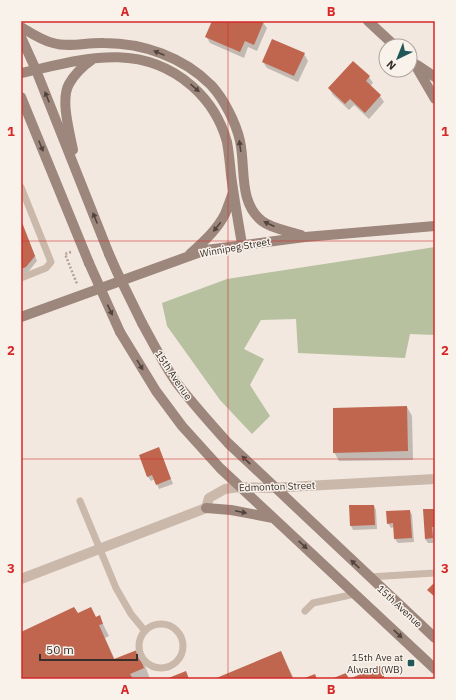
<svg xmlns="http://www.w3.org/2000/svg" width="456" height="700" font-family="'IBM Plex Sans',sans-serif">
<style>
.green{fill:#b7c09f}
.shadow{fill:#0003}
.building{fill:#c0654e}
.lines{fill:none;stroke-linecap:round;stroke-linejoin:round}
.path{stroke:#b5a295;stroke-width:2.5;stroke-dasharray:2 2;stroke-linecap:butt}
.lane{stroke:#cab8ab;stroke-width:7}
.street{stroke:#cab8ab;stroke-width:10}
.secondary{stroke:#9d877c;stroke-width:10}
.secondary-bridge{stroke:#9d877c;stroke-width:10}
.oneway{fill:#51443e}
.grid{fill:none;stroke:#d62828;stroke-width:1;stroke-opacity:0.55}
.poi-dot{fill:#215758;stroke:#f9f2eb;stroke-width:1.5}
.labels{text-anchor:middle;stroke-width:3;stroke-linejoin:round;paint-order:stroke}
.street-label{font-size:10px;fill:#382e2a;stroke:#f9f2eb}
.poi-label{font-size:10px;fill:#382e2a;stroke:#f9f2eb;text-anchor:end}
.neatline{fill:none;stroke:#d62828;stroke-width:1.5}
.grid-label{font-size:13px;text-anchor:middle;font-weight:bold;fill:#d62828}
</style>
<rect width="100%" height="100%" fill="#f2e8df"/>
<path class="green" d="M435,247V335L410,334L405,358L298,353L296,319L261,320L244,349L264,359L250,385L270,416L252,434L220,400L167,326L162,303L227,279Z"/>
<path class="shadow" d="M213,21H262L267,28L257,51L248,47L244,58L210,43L206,36Z
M304,54L308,61L298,82L267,68L263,62Z
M369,77L373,83L370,86L380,96L384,102L369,119L354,105L349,110L333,95L329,88Z
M21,220L37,261L28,272L21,274Z
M407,407L412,416L413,460L339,461L334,452Z
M161,453L173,484L159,489L155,479L151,481L148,477L140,455Z
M374,506L376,510L377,529L353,530L351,526Z
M435,510V543H428L425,539Z
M410,511L412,515L414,542L398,543L395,539L394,527L391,528L388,523Z
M78,614L96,617L99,616L109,636L105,638L115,660L137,651L144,663L150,679H21V633Z
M281,652L294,679H217Z"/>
<path class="building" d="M212,21H264L254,45L245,41L240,52L205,37Z
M272,39L305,53L294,76L262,62Z
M353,61L370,76L366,81L381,95L365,113L350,99L345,104L328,88Z
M21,220L35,256L26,267L21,269Z
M407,406L408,451L333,453V408Z
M159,447L171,479L156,485L152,475L147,477L139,455Z
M349,505H374L375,525L350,526Z
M423,509H435V527H432L433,538L425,539Z
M410,510L412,538L394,539L393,523L387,524L386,511Z
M435,582V597L427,590Z
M74,607L78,613L91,607L96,617L100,615L103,624L99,625L114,659L137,650L144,668L130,674L133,679H21V632Z
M281,651L293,679H214Z
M380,666L385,679H331L346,673L349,679Z
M186,671L189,679H166Z
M315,674L317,679H302Z"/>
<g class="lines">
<path class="path" d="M71,252L65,254L77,284"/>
<path class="lane" d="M21,187L51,262L46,268L21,278
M80,501L116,588L131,614L145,631
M369,577L435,573
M305,611L313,603L355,594
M139 646a22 22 0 1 1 44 0a22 22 0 1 1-44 0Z"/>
<path class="street" d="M21,579L206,508L209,498L225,489L239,487L269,488L435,479"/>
<path class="secondary" d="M368,21L395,46
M21,27C31,33 41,40 53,43C70,48 87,42 104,43C143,43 183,57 211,85C224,99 236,123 240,141C246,168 238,202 262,221C272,229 289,231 301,235
M21,37L36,70L109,254
M414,63L435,99
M417,65L435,77
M21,73C81,60 139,40 192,86C209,101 221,120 227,142C229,153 230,164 231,175C234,198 238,221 242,244
M21,97L89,263
M73,150C70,133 60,100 69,84C75,73 83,66 93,59
M190,254C203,242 217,230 225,214C228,207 230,200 233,193
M21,317L206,250L305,237L435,226
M142,323C153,343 163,363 176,382C192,403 210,423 228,443L435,638
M120,332L156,391L182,426L220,468L435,669
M206,508L231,510L273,518"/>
<path class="secondary-bridge" d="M109,254L117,272L142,323
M89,263L120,332"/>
</g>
<defs><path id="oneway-solid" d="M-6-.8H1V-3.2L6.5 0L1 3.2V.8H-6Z"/></defs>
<g class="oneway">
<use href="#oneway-solid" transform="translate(159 53) rotate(-157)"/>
<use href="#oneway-solid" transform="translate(195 88) rotate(41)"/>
<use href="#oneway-solid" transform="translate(47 97) rotate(-112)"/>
<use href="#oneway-solid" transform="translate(41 146) rotate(68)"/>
<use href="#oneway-solid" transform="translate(240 146) rotate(-98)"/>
<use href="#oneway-solid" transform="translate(95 218) rotate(-112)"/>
<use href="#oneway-solid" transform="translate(269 224) rotate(-156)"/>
<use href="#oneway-solid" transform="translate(217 227) rotate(128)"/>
<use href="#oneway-solid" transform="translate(110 310) rotate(65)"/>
<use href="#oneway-solid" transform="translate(140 365) rotate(59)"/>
<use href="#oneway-solid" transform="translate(246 460) rotate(-136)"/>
<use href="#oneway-solid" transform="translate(241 512) rotate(12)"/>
<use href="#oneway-solid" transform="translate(303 545) rotate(43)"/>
<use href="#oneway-solid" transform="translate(355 564) rotate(-137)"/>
<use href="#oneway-solid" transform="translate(398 634) rotate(43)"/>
</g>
<path class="grid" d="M228,21V679M21,241H435M21,459H435"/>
<rect class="poi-dot" x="407" y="659" width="8" height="8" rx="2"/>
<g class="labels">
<g class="street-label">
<text transform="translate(235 247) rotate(-10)" y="4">Winnipeg Street</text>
<text transform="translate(174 375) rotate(56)" y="4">15th Avenue</text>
<text transform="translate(277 486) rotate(-2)" y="4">Edmonton Street</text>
<text transform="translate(400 606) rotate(43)" y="4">15th Avenue</text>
</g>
<g class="poi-label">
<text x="403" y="661">15th Ave at<tspan x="403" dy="12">Alward (WB)</tspan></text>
</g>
</g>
<rect width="456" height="700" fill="none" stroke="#f9f2eb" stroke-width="44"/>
<g transform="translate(398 58) rotate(223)"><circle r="19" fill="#f9f2eb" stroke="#aca49e"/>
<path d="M0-3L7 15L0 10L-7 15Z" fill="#215758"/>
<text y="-6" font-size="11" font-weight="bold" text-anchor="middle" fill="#382e2a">N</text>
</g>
<path d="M40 654v6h97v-6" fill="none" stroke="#382e2a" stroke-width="2"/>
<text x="46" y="654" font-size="12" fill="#382e2a" stroke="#f9f2eb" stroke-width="3" paint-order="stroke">50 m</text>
<rect x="22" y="22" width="412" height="656" class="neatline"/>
<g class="grid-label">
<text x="125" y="16">A</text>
<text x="331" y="16">B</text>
<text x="11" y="136">1</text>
<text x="445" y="136">1</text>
<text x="11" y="355">2</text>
<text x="445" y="355">2</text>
<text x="11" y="573">3</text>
<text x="445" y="573">3</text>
<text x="125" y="694">A</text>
<text x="331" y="694">B</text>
</g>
</svg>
